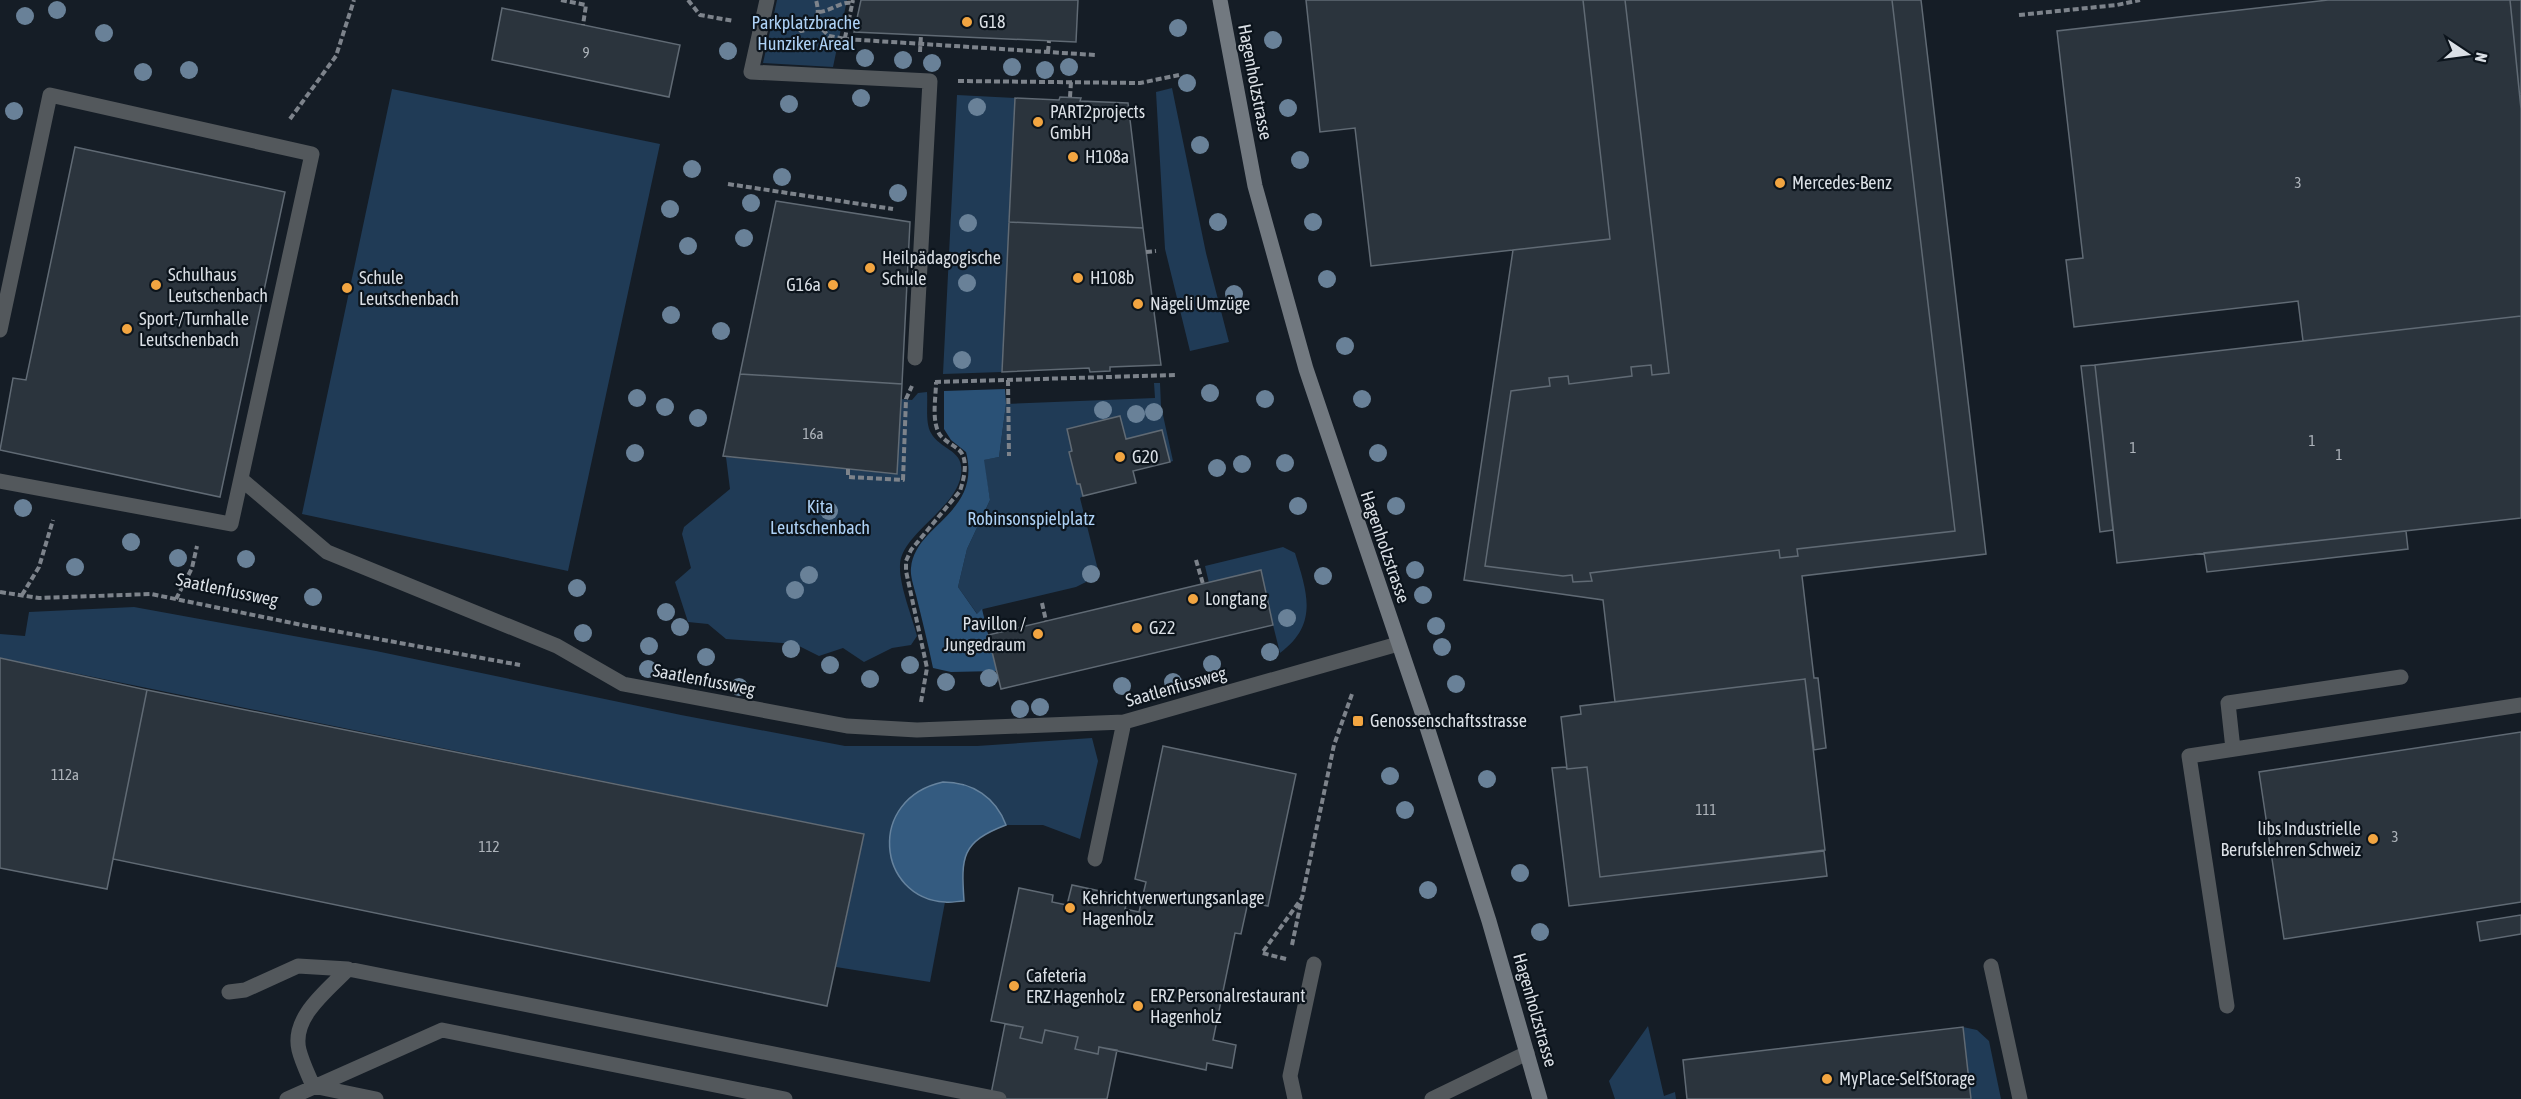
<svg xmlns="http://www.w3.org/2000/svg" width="2521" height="1099" font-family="'Asap Condensed',sans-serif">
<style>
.green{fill:#203b56}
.forest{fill:#2a5176}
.water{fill:#345b80;stroke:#66839e;stroke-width:1.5}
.building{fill:#2b343d;stroke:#606a74;stroke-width:1.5}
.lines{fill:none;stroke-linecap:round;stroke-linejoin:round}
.path{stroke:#7d838b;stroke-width:4;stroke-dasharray:6 3;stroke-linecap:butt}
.lane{stroke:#53585c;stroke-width:15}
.secondary{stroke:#727980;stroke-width:15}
.tree{fill:#698198}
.poi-dot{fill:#f2a541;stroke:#0c141c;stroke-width:2}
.labels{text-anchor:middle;stroke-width:4.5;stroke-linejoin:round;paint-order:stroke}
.number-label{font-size:15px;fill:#aeb4bb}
.poi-label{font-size:18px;fill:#dadfe5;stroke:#0c141c;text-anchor:start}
.park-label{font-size:18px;fill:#aed2f6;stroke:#0c141c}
.street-label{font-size:18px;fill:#dadfe5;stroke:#0c141c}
</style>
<rect width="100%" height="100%" fill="#151d26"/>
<path class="green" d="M777,0H847L833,67L763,63Z
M1172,88L1206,253L1229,342L1190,351L1165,249L1156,92Z
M392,89L660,144L568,571L302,514Z
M957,95L1015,98L1002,372L943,374Z
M1154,383H1160L1161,406L1173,461L1170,462L1162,430L1126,439L1119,417L1067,429L1072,451L1069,453L1077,484H1080L1083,496L1080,498L1098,570L1089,572L1086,582L1076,587L983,609L978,615L958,587L967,549L990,500L983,460L999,457L1006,404L1155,398Z
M927,392C928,405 925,422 931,433C941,451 965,449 961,475C956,509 901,534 900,565C899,585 912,616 917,636L911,645L892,648L864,662L843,648L819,656L795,644L726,639L708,624L688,622L675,582L691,568L682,534L684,527L730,489L726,457L897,474L901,399L912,400L918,393Z
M1283,547L1295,553C1307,592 1319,624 1280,653L1273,625L1209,583L1205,566Z
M134,607L376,651L681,715L845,746H977L1092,738L1098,761L1080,839L1043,825H1006C997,801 979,787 954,782L890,853C902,884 913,894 945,902L930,982L836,967L864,834L0,658V634L25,636L29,612Z
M1648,1026L1664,1096L1675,1092L1676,1099H1615L1609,1081Z
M1963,1027L1977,1030L1989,1041L2001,1099H1971Z"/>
<path class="forest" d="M1005,389L1006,404L999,457L984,460L990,500L967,549L958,587L977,614L982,609L997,671L951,672L933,668C928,644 922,619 916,595C914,587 910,576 911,568C915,524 982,514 966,452L951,440L944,429V391Z"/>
<path class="water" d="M943,782C973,782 996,798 1006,825C961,842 961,857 964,901C958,901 951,903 945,902C877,898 866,799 943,782Z"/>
<path class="building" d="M861,0H1078L1076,42L854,32Z
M1306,0H1583L1610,239L1371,266L1355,128L1320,132Z
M1583,0H1625L1669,373L1652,375L1651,365L1631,367L1632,376L1569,384L1568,376L1549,378L1550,386L1511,391L1485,566L1563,576L1572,575L1573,582L1592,581L1590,573L1779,550L1780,558L1798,556L1797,549L1955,531L1892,0H1921L1986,554L1802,576L1814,678H1818L1826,748L1814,750L1805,679L1615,702L1603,600L1464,580L1513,250L1610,239Z
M1625,0H1892L1955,531L1797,549L1798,556L1780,558L1779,550L1590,573L1592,581L1573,582L1572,575L1563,576L1485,566L1511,391L1550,386L1549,378L1568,376L1569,384L1632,376L1631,367L1651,365L1652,375L1669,373Z
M2328,0H2510L2521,109V316L2303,341L2298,301L2074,327L2066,260L2083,258L2057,31Z
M2510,0H2521V109L2514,39Z
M502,8L680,45L669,97L492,60Z
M1060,97L1081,98L1080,101L1128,103L1143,228L1009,222L1015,98L1059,100Z
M75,147L285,192L220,497L0,450L13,378L26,380Z
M776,201L910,222L902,384L740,374Z
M1009,222L1143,228L1161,365L1110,367V371L1090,372L1089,368L1002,372Z
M2521,316V518L2117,563L2095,365Z
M2095,365L2113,530L2100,532L2081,366Z
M740,374L902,384L897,474L723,456Z
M1120,416L1126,439L1162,430L1170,462L1133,471L1136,483L1083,496L1080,484H1077L1069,452L1072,451L1067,429Z
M2406,531L2408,549L2207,572L2204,553Z
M1261,570L1273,625L1001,689L988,635Z
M0,658L147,690L107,889L0,868Z
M1805,679L1825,850L1600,877L1587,767L1567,769L1561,717L1581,714L1580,706Z
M147,690L864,834L827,1006L113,859Z
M2521,732V902L2284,939L2259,772Z
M1163,746L1296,774L1268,906L1248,902L1241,934L1235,933L1213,1040L1236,1045L1232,1068L1207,1063L1206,1070L1099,1047L1098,1054L1075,1049L1078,1037L1045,1030L1042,1043L1020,1038L1023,1027L991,1021L1019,888L1053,895L1052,902L1067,905L1072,885L1128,897L1125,909L1139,912L1146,882L1135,879Z
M1566,767L1567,769L1587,767L1600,877L1824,851L1827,876L1569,906L1552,768Z
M2521,915V934L2480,941L2477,922Z
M1005,1024L1023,1027L1020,1038L1042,1043L1045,1030L1078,1037L1075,1049L1098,1054L1099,1047L1117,1050L1107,1099H990Z
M1963,1027L1971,1099H1687L1683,1060Z"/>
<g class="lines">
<path class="path" d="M561,0L586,5L583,25
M688,0L700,15L734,21
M819,12C831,11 841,1 852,3
M2019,15L2117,5L2140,0
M792,23L801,31C818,28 820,14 816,0
M816,23L829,36L845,39L1095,55
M843,47L853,0
M920,52L921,35
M1048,52L1049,41
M958,81L1140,83L1179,75
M1070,97L1071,82
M290,119L336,56L354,0
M728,184L893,209
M1146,252L1156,251
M1008,380L1009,456
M935,382L1177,375
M848,469V477L903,480L906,399L912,386
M1196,560L1203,584
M0,592L39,598L151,594L302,625L520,665
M22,595L39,567L53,520
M176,599L192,568L197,546
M1042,603L1046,621
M921,702L927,668L906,571V561L911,550L960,491C964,479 969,459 959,450C953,445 945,441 940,435C931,421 936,398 936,382
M1292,945L1301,902
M1286,959L1262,953L1302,898L1334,745L1352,694"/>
<path class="lane" d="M767,0L751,72L930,81L915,358
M0,330L50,95L312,154L231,524L0,481
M241,479L327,552L557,646L623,684L847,726L917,730L1124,722L1398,644
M2233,749L2228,703L2401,677
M1095,859L1124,722
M1991,966L2020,1099
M229,992L245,990L298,966L348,969L999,1099
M2227,1006L2189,756L2521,705
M313,1086C308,1074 302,1062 299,1050C291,1017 328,990 348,969
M313,1086L376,1099
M287,1099L442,1030L785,1099
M1295,1099L1290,1076L1314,964
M1432,1099L1527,1053"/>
<path class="secondary" d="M1220,0L1255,186L1306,369L1426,724L1489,921L1540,1099"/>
</g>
<g class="tree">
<circle cx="57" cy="10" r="9"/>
<circle cx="25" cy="16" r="9"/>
<circle cx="1178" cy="28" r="9"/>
<circle cx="104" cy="33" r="9"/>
<circle cx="1273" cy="40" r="9"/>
<circle cx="728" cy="51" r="9"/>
<circle cx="865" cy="58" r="9"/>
<circle cx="903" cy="60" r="9"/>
<circle cx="932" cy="63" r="9"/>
<circle cx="1012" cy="67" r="9"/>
<circle cx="1069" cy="67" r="9"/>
<circle cx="189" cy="70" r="9"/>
<circle cx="1045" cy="70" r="9"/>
<circle cx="143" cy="72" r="9"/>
<circle cx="1187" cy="83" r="9"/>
<circle cx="861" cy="98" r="9"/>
<circle cx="789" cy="104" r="9"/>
<circle cx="977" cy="107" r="9"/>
<circle cx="1288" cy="108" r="9"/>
<circle cx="14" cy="111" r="9"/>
<circle cx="1200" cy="145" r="9"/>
<circle cx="1300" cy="160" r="9"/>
<circle cx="692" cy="169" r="9"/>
<circle cx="782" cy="177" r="9"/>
<circle cx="898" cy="193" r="9"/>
<circle cx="751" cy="203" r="9"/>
<circle cx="670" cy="209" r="9"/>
<circle cx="1218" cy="222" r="9"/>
<circle cx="1313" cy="222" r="9"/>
<circle cx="968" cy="223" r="9"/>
<circle cx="744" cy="238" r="9"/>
<circle cx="688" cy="246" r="9"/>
<circle cx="1327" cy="279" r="9"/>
<circle cx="967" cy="283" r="9"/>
<circle cx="1234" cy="294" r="9"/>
<circle cx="671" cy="315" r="9"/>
<circle cx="721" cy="331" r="9"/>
<circle cx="1345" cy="346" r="9"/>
<circle cx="962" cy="360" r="9"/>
<circle cx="1210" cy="393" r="9"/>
<circle cx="637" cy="398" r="9"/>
<circle cx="1265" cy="399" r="9"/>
<circle cx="1362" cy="399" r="9"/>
<circle cx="665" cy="407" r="9"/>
<circle cx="1103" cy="410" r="9"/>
<circle cx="1154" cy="412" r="9"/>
<circle cx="1136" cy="414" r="9"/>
<circle cx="698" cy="418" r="9"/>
<circle cx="635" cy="453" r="9"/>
<circle cx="1378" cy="453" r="9"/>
<circle cx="1285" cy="463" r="9"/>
<circle cx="1242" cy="464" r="9"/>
<circle cx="1217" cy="468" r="9"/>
<circle cx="1298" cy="506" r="9"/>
<circle cx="1396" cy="506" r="9"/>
<circle cx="23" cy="508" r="9"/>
<circle cx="829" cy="511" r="9"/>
<circle cx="131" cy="542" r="9"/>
<circle cx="178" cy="558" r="9"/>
<circle cx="246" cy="559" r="9"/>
<circle cx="75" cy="567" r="9"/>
<circle cx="1415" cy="570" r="9"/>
<circle cx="1091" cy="574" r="9"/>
<circle cx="809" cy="575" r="9"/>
<circle cx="1323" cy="576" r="9"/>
<circle cx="577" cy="588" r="9"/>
<circle cx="795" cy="590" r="9"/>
<circle cx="1423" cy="595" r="9"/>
<circle cx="313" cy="597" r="9"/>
<circle cx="666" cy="612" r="9"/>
<circle cx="1287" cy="618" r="9"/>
<circle cx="1436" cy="626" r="9"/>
<circle cx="680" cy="627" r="9"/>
<circle cx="583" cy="633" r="9"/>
<circle cx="649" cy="646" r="9"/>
<circle cx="1442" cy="647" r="9"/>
<circle cx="791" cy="649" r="9"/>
<circle cx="1270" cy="652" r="9"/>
<circle cx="706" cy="657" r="9"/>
<circle cx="1212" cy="664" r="9"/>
<circle cx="830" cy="665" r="9"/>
<circle cx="910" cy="665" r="9"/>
<circle cx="648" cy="669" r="9"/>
<circle cx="989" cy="678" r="9"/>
<circle cx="870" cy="679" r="9"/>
<circle cx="946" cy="682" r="9"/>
<circle cx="1173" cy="682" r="9"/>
<circle cx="1456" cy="684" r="9"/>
<circle cx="1122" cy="686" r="9"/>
<circle cx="739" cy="687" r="9"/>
<circle cx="1040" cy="707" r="9"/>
<circle cx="1020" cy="709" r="9"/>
<circle cx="1390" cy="776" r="9"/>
<circle cx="1487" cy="779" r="9"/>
<circle cx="1405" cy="810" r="9"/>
<circle cx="1520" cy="873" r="9"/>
<circle cx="1428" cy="890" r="9"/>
<circle cx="1540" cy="932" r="9"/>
</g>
<g class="poi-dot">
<circle cx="967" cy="22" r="6"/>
<circle cx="1038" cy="122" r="6"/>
<circle cx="1073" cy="157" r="6"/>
<circle cx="1780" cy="183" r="6"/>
<circle cx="870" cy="268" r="6"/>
<circle cx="1078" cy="278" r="6"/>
<circle cx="156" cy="285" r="6"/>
<circle cx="833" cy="285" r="6"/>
<circle cx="347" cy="288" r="6"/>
<circle cx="1138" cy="304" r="6"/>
<circle cx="127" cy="329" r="6"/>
<circle cx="1120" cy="457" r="6"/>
<circle cx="1193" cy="599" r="6"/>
<circle cx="1137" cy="628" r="6"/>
<circle cx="1038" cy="634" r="6"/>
<rect x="1352" y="715" width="12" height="12" rx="3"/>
<circle cx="2373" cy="839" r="6"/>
<circle cx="1070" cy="908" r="6"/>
<circle cx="1014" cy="986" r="6"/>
<circle cx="1138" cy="1006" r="6"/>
<circle cx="1827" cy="1079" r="6"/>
</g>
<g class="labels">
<g class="number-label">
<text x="586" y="58">9</text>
<text x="2298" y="188">3</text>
<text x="813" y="439">16a</text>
<text x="2312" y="446">1</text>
<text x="2133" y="453">1</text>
<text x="2339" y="460">1</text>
<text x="65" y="780">112a</text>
<text x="1706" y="815">111</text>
<text x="2395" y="842">3</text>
<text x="489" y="852">112</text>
</g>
<g class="poi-label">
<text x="979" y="28">G18</text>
<text x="1050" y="118">PART2projects<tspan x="1050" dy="21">GmbH</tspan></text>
<text x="1085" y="163">H108a</text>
<text x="1792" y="189">Mercedes-Benz</text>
<text x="882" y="264">Heilpädagogische<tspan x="882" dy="21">Schule</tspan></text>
<text x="168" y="281">Schulhaus<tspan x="168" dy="21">Leutschenbach</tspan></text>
<text x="359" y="284">Schule<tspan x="359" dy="21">Leutschenbach</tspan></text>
<text x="1090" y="284">H108b</text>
<text x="821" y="291" text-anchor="end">G16a</text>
<text x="1150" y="310">Nägeli Umzüge</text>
<text x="139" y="325">Sport-/Turnhalle<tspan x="139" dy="21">Leutschenbach</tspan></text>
<text x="1132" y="463">G20</text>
<text x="1205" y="605">Longtang</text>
<text x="1026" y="630" text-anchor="end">Pavillon /<tspan x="1026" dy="21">Jungedraum</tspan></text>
<text x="1149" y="634">G22</text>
<text x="1370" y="727">Genossenschaftsstrasse</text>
<text x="2361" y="835" text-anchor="end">libs Industrielle<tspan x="2361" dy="21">Berufslehren Schweiz</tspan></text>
<text x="1082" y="904">Kehrichtverwertungsanlage<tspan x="1082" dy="21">Hagenholz</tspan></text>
<text x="1026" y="982">Cafeteria<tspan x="1026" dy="21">ERZ Hagenholz</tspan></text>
<text x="1150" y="1002">ERZ Personalrestaurant<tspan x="1150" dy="21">Hagenholz</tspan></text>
<text x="1839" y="1085">MyPlace-SelfStorage</text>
</g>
<g class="park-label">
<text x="806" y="29">Parkplatzbrache<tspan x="806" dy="21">Hunziker Areal</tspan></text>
<text x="820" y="513">Kita<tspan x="820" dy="21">Leutschenbach</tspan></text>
<text x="1031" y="525">Robinsonspielplatz</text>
</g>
<g class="street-label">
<text transform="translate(1255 82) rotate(79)" y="6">Hagenholzstrasse</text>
<text transform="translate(1385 547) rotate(71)" y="6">Hagenholzstrasse</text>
<text transform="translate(227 590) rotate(12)" y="6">Saatlenfussweg</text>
<text transform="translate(704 680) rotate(11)" y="6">Saatlenfussweg</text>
<text transform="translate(1176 687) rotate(-16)" y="6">Saatlenfussweg</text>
<text transform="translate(1535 1010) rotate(74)" y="6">Hagenholzstrasse</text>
</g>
</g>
<g transform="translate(2467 54) rotate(103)" stroke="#0c141c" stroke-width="4.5" paint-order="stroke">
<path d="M0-4.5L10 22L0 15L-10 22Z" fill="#dadfe5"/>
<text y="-9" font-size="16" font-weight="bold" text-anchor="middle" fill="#dadfe5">N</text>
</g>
</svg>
